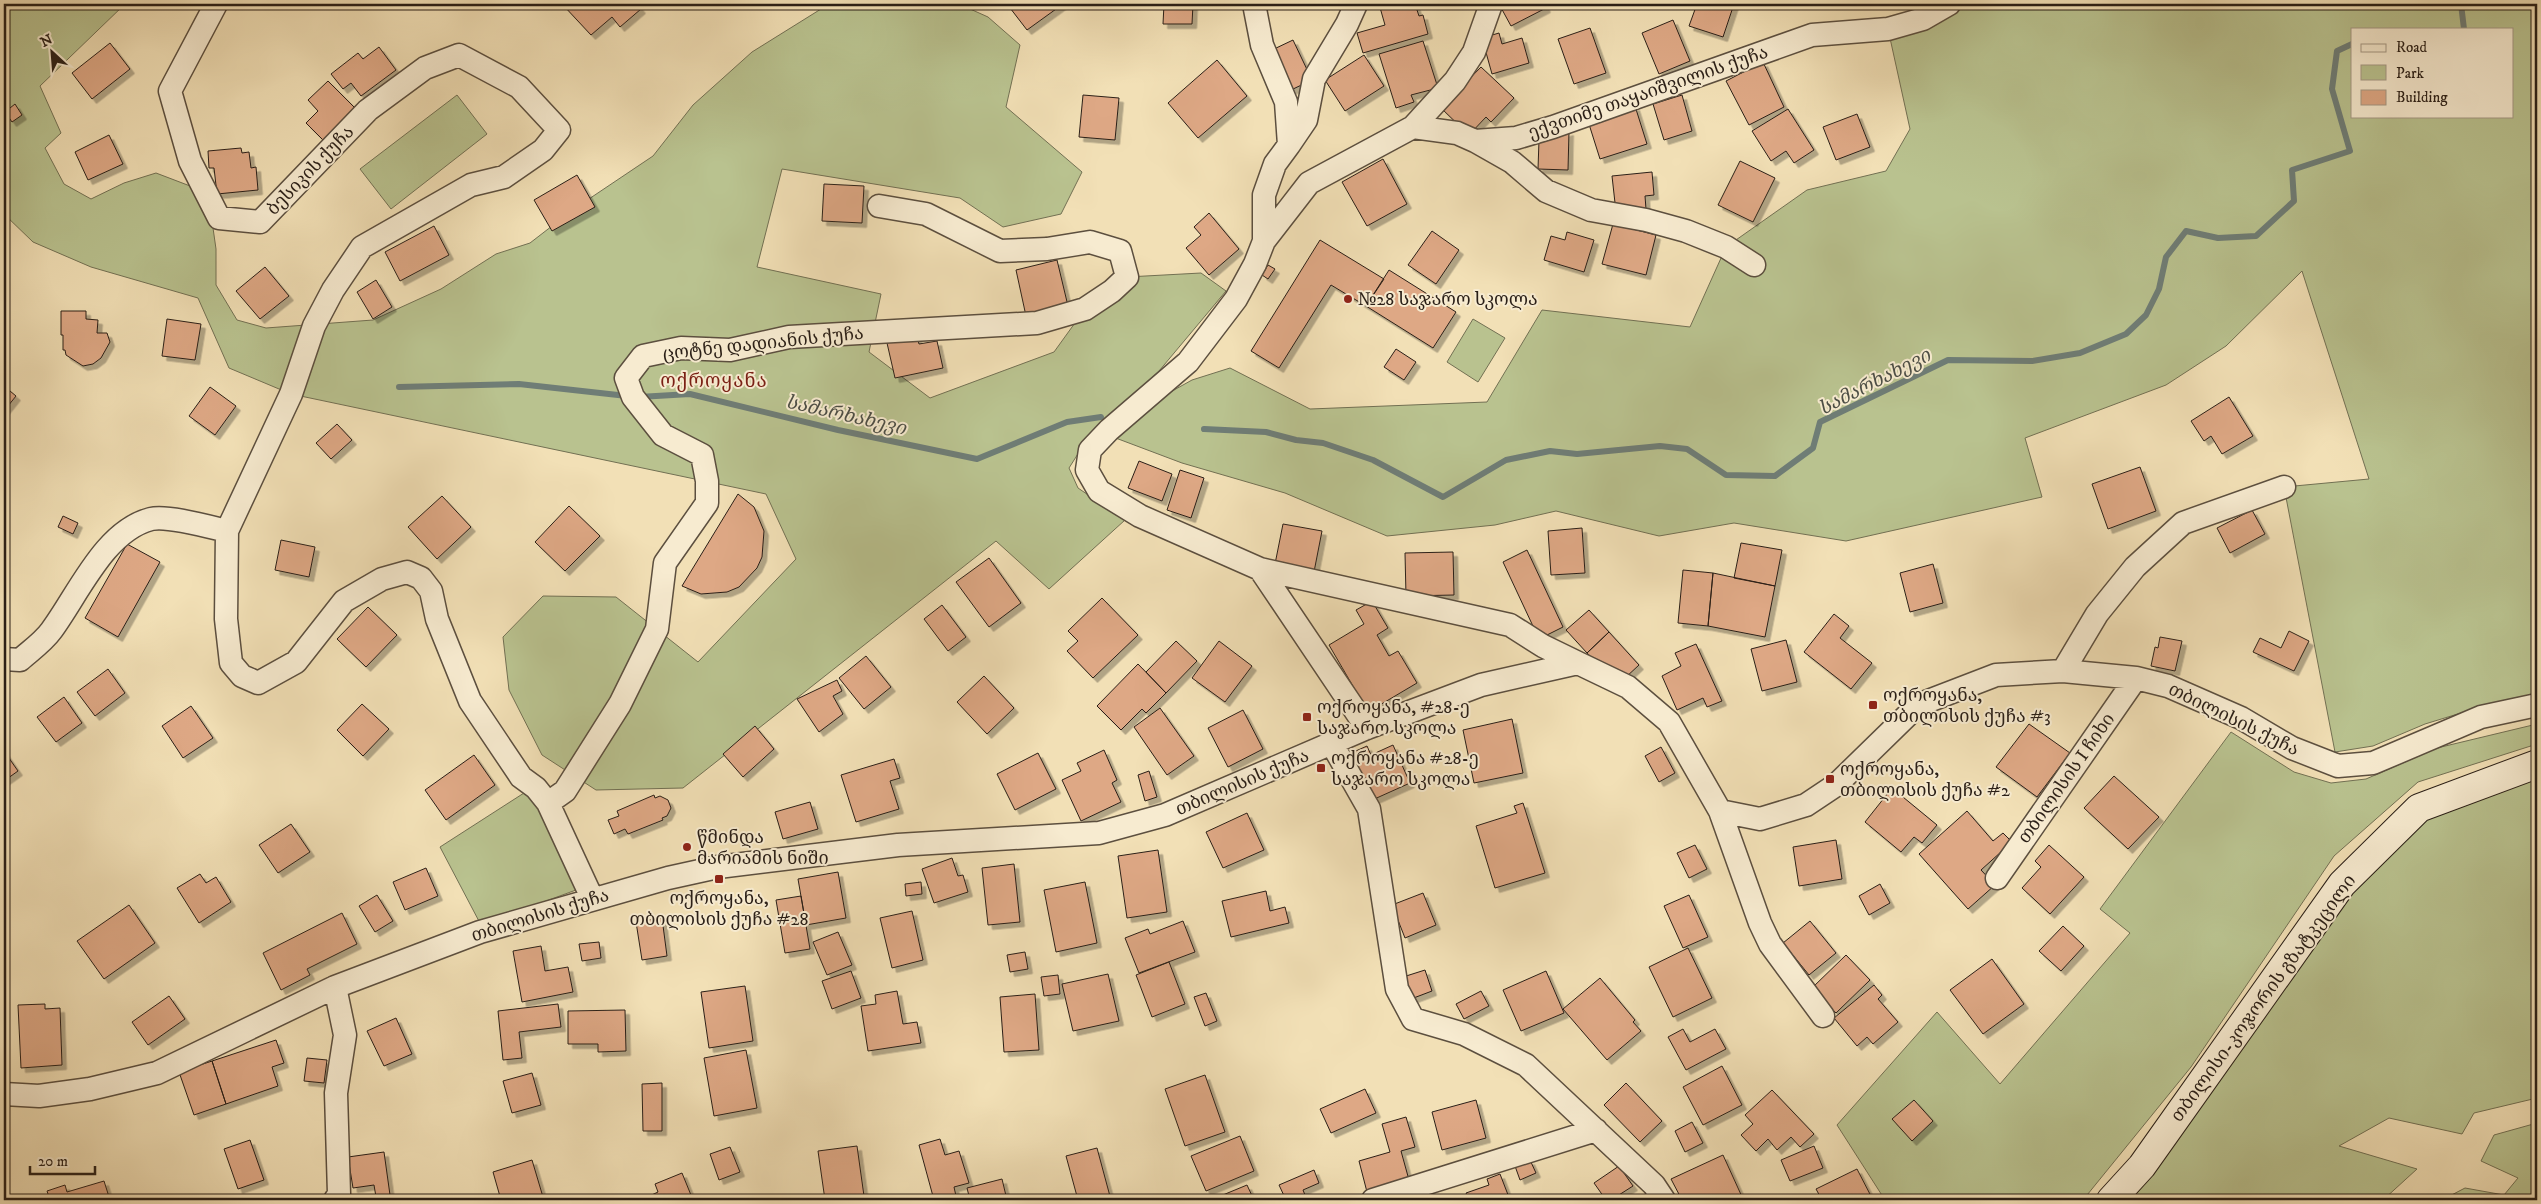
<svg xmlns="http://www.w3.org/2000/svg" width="2541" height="1204" font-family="'IM FELL DW Pica','Noto Serif Georgian',serif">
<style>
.green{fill:#b9c28f;stroke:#727053;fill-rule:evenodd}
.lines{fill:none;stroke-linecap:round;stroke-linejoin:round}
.stream{stroke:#6f7d76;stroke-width:6}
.building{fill:#dea885;stroke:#2a1f17;filter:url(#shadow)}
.minor-casing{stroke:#5c4f3f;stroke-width:25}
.secondary-casing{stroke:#2a1f17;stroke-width:30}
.minor{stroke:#f7ebd0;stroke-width:22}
.secondary{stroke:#f7ebd0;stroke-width:28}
.poi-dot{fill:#8f2418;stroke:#f7ebd0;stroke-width:2}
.labels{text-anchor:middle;stroke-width:4;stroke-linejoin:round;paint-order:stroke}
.street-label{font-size:18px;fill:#2a1f17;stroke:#f7ebd0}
.poi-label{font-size:18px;fill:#2a1f17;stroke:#f7ebd0;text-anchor:start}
.neighbourhood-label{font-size:19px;letter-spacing:1px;fill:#7a1f14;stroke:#f7ebd0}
.water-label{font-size:19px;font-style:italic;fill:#4c4e46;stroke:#f7ebd0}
</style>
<defs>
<filter id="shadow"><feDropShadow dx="4.5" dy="4.5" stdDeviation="0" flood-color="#0004"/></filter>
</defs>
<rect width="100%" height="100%" fill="#f2e0b6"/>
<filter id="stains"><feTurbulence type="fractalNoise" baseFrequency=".004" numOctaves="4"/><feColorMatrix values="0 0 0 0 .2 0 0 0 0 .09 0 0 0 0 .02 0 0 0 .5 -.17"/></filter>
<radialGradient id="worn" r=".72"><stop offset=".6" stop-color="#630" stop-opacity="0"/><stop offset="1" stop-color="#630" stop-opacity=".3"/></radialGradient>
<path class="green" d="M8,4H125L40,86L61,133L45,148L64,184L91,199L124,183L156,173L198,189L210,207L216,249V285L237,320L266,328L373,320L441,289L496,254L530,243L574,209L653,156L693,105L752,52L829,4H959L988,17L1020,45L1006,107L1082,172L1061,214L1003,227L960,198L782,169L757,267L881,294L869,352L930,398L1054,352L1085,309L1127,277L1201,273L1226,291L1159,371L1088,438L1069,468L1078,488L1125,520L1049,589L996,541L683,788L596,790L542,755L509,690L503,637L543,596L616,597L698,662L796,559L766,494L291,394L229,368L198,298L91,267L33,242L4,214V8Z
M1949,4H2537V696L2497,702L2425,724L2373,746L2335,752L2284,487L2369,479L2302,271L2226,346L2166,385L2025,438L2042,497L1846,541L1734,523L1659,536L1556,511L1495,525L1387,536L1285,493L1182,463L1113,437L1156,400L1192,380L1230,368L1310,409L1487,402L1542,310L1690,327L1726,247L1807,190L1886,171L1910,129L1888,29ZM2352,29H2512V116H2352Z
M457,95L487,134L391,209L360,169Z
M1473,319L1505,338L1478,382L1447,362Z
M2537,724V744L2418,782L2334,856L2191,1067L2083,1200H1885L1837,1125L1937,1012L2000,1084L2130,933L2100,909L2231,732L2294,772L2331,783L2366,779L2437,748Z
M2537,777V1098L2474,1113L2462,1134L2389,1118L2339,1146L2417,1169L2383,1200H2125L2343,890L2403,833L2440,811Z
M524,793L543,808L576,890L481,925L440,847Z
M2537,1123V1200H2442L2465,1188L2504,1195L2518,1178L2481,1161L2494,1135Z"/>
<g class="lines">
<path class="stream" d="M2461,4L2464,29
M399,387L519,384L627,396
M639,397L690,394L838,430L977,459L1067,422L1101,417
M1204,429L1266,432L1296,440L1323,443L1373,460L1443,497L1506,460L1550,451L1577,454L1660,446L1687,449L1726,475L1775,476L1813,448L1820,422L1948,360L2032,361L2080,353L2126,334L2146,315L2159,289L2166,257L2186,231L2218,238L2256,236L2294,201L2292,170L2350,151L2332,89L2337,51L2352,44"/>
</g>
<path class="building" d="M637,4L641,9L620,27L612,17L591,35L563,5Z
M1007,4H1063L1027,30Z
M1164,4H1193L1192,24H1163Z
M1379,4H1415L1419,16L1423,15L1428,34L1363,53L1357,33L1385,25Z
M1499,4H1544L1546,8L1511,26Z
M1697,4H1734L1723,37L1689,26Z
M1673,20L1690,61L1659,74L1642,33Z
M1590,28L1606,73L1574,84L1558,39Z
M1499,33L1502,44L1522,38L1529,63L1492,74L1482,38Z
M1293,40L1312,80L1291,90L1272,50Z
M1423,41L1438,88L1411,95L1414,102L1396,108L1379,54Z
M110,43L130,69L92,99L72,73Z
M379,47L396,70L361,96L351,83L343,89L331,74L358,53L363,59Z
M1364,55L1384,86L1345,111L1325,80Z
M1217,60L1247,96L1198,138L1168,103Z
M1763,62L1784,107L1749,125L1726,81Z
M1481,67L1514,98L1491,122L1486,117L1469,135L1441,108Z
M328,81L356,109L324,141L306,123L318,111L308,100Z
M1083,95L1119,98L1115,140L1079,137Z
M1682,95L1692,131L1664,140L1653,104Z
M15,104L22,115L12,122L5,112Z
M1635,106L1647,144L1600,159L1588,121Z
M1788,109L1814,150L1794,163L1786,151L1771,161L1752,131Z
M1857,114L1870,147L1836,160L1823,127Z
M1569,131L1568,170L1538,169L1539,140Z
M109,135L123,164L88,180L75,152Z
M241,148L242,153L249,152L251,168L256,167L258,190L217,194L214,168H209L208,151Z
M1383,159L1407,204L1367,226L1342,182Z
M1740,161L1775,178L1753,222L1718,205Z
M1652,172L1654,195L1645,196L1646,209L1616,212L1612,176Z
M577,175L595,207L552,231L534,200Z
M824,184L864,186L862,223L822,221Z
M1209,213L1239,249L1209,275L1186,248L1201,235L1194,227Z
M1613,224L1656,235L1646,275L1602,264Z
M434,226L449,255L400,281L385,252Z
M1432,231L1459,250L1436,284L1408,265Z
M1567,232L1594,240L1584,272L1544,260L1551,236L1565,240Z
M1320,240L1384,279L1366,306L1331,285L1279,368L1251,351Z
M1057,260L1068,306L1026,316L1016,270Z
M1268,265L1275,269L1268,279L1262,275Z
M265,267L289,296L260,319L236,291Z
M1389,270L1456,312L1433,348L1366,306Z
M376,280L392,307L373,319L357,292Z
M61,311H86V319L98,320L97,333H107L110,342L101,358L93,364L83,366L66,355L65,350H63V335H61Z
M167,319L201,324L195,360L162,356Z
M917,337L919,344L937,341L943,368L895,378L887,343Z
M1396,349L1416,362L1404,380L1384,367Z
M4,386L16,396L4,411Z
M210,387L236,406L215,435L189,416Z
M2229,397L2253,436L2222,454L2211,436L2204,441L2191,421Z
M337,424L352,440L331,459L316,443Z
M1139,461L1172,474L1162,501L1128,488Z
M2140,467L2156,511L2108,529L2092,484Z
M1180,470L1204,478L1191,518L1167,510Z
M738,494L754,507L764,531L762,557L757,568L739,587L727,592L701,594L682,586Z
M442,496L471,527L437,559L408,527Z
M569,506L600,536L565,571L535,542Z
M2252,510L2265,534L2230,553L2217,528Z
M63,516L78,523L73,534L58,527Z
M1283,524L1322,531L1313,577L1274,569Z
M1582,528L1585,573L1551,575L1548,531Z
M281,540L315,547L309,577L275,570Z
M1741,543L1782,550L1775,586L1734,578Z
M127,544L160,562L118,637L85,618Z
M1527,550L1563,627L1539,639L1503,562Z
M1453,552L1454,595L1406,596L1405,553Z
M989,558L1021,603L989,627L956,582Z
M1933,564L1943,603L1910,612L1900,573Z
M1683,570L1713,573L1708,626L1678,623Z
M1713,573L1775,586L1765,637L1708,626Z
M1102,598L1138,635L1093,678L1067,651L1078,641L1068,631Z
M1372,601L1388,628L1377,635L1389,656L1398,651L1417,683L1368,712L1329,645L1364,624L1356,610Z
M942,605L966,637L948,651L924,619Z
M368,607L397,635L366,667L337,639Z
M1589,610L1609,632L1587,653L1566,630Z
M1834,614L1849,626L1840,638L1872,663L1851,689L1804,652Z
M2289,631L2309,641L2294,671L2253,652L2260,638L2281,648Z
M1609,632L1639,665L1625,678L1610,675L1587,653Z
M2160,637L2182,641L2175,671L2151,666L2155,647L2158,648Z
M1786,640L1797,682L1762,691L1751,649Z
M1176,641L1197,661L1166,693L1146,672Z
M1219,641L1252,666L1225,702L1192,678Z
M1696,644L1722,701L1707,707L1703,698L1677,710L1662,676L1681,666L1675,653Z
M866,656L891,687L864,709L839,678Z
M1138,664L1166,693L1146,713L1142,709L1121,730L1097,706Z
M108,669L125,693L95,716L77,692Z
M984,676L1014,708L987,734L957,702Z
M837,680L842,691L833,696L843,714L819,732L797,699Z
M64,697L82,723L56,742L37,717Z
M362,704L389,729L363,756L337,730Z
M191,706L213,738L183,758L162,726Z
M1160,708L1194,756L1167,775L1134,727Z
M1243,710L1263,749L1228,767L1208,728Z
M1512,719L1523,773L1474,783L1463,730Z
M2029,724L2070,753L2037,797L1996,767Z
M755,726L774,749L743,777L723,754Z
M1393,745L1410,783L1370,801L1349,754L1367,746L1371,755Z
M1661,747L1675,773L1659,782L1645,756Z
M1104,750L1117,780L1112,783L1121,802L1081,821L1062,780L1081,771L1077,763Z
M4,751L18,771L4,781Z
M1038,753L1056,789L1015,810L997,774Z
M474,755L495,785L446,820L425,790Z
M894,759L900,778L890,781L899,809L856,822L841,775Z
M1149,771L1157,797L1145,801L1138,775Z
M2114,776L2159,817L2128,849L2084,808Z
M1892,788L1937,825L1922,843L1914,837L1901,852L1865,822Z
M654,795L655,798L660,796L668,800L671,808L667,816L662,818L663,820L628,834L625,829L614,834L608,820L619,816L617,811Z
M810,802L818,829L783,839L775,812Z
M1523,803L1545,873L1495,888L1476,826L1517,813L1514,806Z
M1967,811L1993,841L2003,833L2012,842L1981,870L1995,885L1968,909L1919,854Z
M1247,813L1264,850L1223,868L1206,832Z
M291,824L310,852L278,873L259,845Z
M1836,840L1842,879L1799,886L1793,847Z
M1695,845L1707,869L1689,878L1677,853Z
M2049,845L2084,877L2050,914L2022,888L2041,867L2035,861Z
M1158,850L1167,912L1127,918L1118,856Z
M952,858L958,876L963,875L968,892L934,903L922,869Z
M1014,864L1020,922L988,925L982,868Z
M426,868L438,896L405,910L393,882Z
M838,872L846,918L806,925L798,879Z
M200,874L206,883L216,877L231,902L199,923L177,888Z
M921,882L922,894L906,896L905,884Z
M1085,882L1097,943L1056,952L1044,890Z
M1880,884L1890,903L1869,915L1859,896Z
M1266,891L1270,911L1285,907L1289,923L1231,937L1222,901Z
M1423,893L1436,925L1405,938L1392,905Z
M377,895L393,921L375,932L359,906Z
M1689,895L1708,937L1683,948L1664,906Z
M801,896L810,949L785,953L776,900Z
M129,905L155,943L104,979L77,941Z
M912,911L923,960L892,968L880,918Z
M342,913L357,944L307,969L310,975L281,990L263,953Z
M662,918L667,956L642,960L636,922Z
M1183,921L1195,952L1139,973L1125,938L1148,929L1150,934Z
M1810,921L1836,953L1809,975L1783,943Z
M2063,926L2084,946L2061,971L2039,951Z
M838,932L852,965L827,975L813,942Z
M599,942L601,958L582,961L579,944Z
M541,946L545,971L568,967L573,992L522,1002L513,951Z
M1688,948L1712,998L1673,1017L1649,967Z
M1025,952L1028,969L1010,972L1007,955Z
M1846,955L1870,980L1836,1013L1812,988Z
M1992,959L2024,1004L1983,1034L1950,990Z
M1169,962L1185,1004L1152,1017L1136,975Z
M1425,970L1432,991L1411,999L1403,977Z
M851,971L861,998L832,1009L822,981Z
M1546,971L1564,1013L1521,1031L1503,990Z
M1108,974L1119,1021L1073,1031L1062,984Z
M1058,975L1060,994L1044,996L1041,977Z
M1600,978L1635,1020L1633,1022L1641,1031L1607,1060L1563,1009Z
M1874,985L1882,995L1878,999L1898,1022L1873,1044L1867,1037L1857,1046L1834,1018Z
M745,986L753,1041L709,1048L701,992Z
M897,991L903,1024L917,1022L921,1043L868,1051L861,1006L876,1004L875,995Z
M1481,991L1489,1006L1464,1019L1456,1004Z
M1206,993L1217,1021L1205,1026L1194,997Z
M1035,994L1039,1050L1004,1052L1000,997Z
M169,996L185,1019L148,1045L132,1022Z
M45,1004V1009L60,1008L62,1065L21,1068L18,1005Z
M558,1004L561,1027L519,1032L522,1058L503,1060L498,1011Z
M625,1010L626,1051L598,1052V1044H568V1011Z
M396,1018L412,1054L384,1066L367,1031Z
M1683,1029L1690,1042L1715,1029L1726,1049L1686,1070L1668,1037Z
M276,1040L284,1063L272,1067L278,1086L226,1104L212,1061Z
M746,1050L757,1108L714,1116L704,1058Z
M307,1058L327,1060L324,1083L304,1081Z
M212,1061L226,1104L194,1115L179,1072Z
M1722,1066L1742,1105L1703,1125L1683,1087Z
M532,1073L541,1105L512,1113L503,1081Z
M1205,1075L1225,1132L1185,1146L1165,1089Z
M662,1083V1131H643L642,1084Z
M1626,1083L1662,1121L1640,1142L1604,1105Z
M1365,1089L1376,1113L1331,1133L1320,1109Z
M1772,1090L1814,1134L1800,1147L1791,1137L1777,1150L1768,1139L1756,1151L1741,1135L1753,1124L1745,1115Z
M1476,1100L1486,1138L1442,1150L1432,1112Z
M1914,1100L1933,1121L1912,1141L1892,1119Z
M1406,1117L1415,1147L1401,1151L1409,1180L1367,1192L1359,1161L1390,1152L1382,1124Z
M1692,1122L1703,1143L1685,1152L1675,1131Z
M1240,1136L1254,1171L1206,1191L1191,1156Z
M940,1139L945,1155L959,1151L969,1183L954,1187L956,1196L934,1200L919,1145Z
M250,1140L264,1180L238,1189L224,1149Z
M857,1146L864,1196L825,1200L818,1151Z
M1814,1146L1823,1168L1790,1181L1781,1160Z
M730,1147L740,1172L719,1180L710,1154Z
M1097,1148L1111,1200H1078L1066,1156Z
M384,1152L390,1195L376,1197L374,1185L353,1188L348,1157Z
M1723,1155L1743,1199L1682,1200L1671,1179Z
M532,1160L543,1197L530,1200H501L493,1172Z
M1530,1160L1536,1173L1520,1180L1515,1166Z
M1619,1166L1633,1186L1611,1200H1606L1594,1183Z
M1857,1169L1873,1200H1822L1816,1189Z
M1314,1170L1319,1183L1303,1190L1307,1200H1286L1279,1185Z
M682,1173L693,1200H641L658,1192L655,1184Z
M1500,1174L1510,1200H1469L1466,1193L1489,1185L1487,1179Z
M1002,1179L1007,1200H970L967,1188Z
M104,1181L110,1200H50L47,1191L65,1185L67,1192Z
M1247,1185L1254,1200H1220L1218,1197Z"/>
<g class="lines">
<defs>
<path id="minor" d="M216,4L170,91L190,161L219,218L260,222L368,110L425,68L459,55L519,87L559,130L543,150L504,177L471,185L362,247L333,290L314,326L291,394L227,531L226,619L231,663L242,676L258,683L296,662L344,601L382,579L407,572L421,578L431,591L437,619L470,701L521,777L536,788L548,803L592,898
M1254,4L1262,45L1286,102L1289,145L1275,164L1264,195V241L1255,264L1236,299L1188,362L1109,430L1090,450L1087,470L1099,491L1140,516L1260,569L1510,625L1543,646L1578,663
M1413,127L1455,81L1474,52L1491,4
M1475,141L1512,162L1546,191L1591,210L1646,220L1686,231L1726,247L1754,265
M1289,145L1306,120L1314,79L1347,24L1356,4
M1264,241L1309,183L1413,127L1457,133L1475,141L1516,138L1553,127L1812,35L1888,29L1923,19L1949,4
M1260,569L1367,728
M4,659L20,660C30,651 43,642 51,631C78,595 104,531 151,519C167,515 210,527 227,531
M2063,671L2097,614L2135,567L2183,523L2284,487
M1332,744L1369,809L1397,989L1413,1019L1464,1034L1526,1065L1654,1185L1664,1200
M548,803L565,791L620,704L657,629L665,563L707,503V481L702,455L663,435L633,397L626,378L643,356L681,348L730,350L789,337L1037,323L1085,309L1112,291L1127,277L1120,251L1090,242L1047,249L1000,251L926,214L879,206
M1720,811L1760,923L1770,944L1823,1016
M1997,878L2136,678
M335,987L345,1035L336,1093L339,1194L335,1200
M4,1094L39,1096L90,1089L157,1073L335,987L480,932L668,878L718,867L898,845L1099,833L1165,815L1367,728L1481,685L1578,663L1628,687L1669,722L1720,811L1760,819L1806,805L1836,785L1918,705L1996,675L2063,671L2136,678L2168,686L2241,718L2292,748L2338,766L2373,763L2481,717L2537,705
M1373,1200L1596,1130"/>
<path id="secondary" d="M2111,1200L2142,1166L2342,884L2419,808L2537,764"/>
</defs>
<use href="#minor" class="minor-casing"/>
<use href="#secondary" class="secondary-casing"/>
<use href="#minor" class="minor"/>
<use href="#secondary" class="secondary"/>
</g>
<g class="poi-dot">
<circle cx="1348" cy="299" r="5"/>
<rect x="1868" y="700" width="10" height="10" rx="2.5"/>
<rect x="1302" y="712" width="10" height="10" rx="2.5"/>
<rect x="1316" y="763" width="10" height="10" rx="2.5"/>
<rect x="1825" y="774" width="10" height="10" rx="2.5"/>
<circle cx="687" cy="847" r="5"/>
<rect x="714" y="874" width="10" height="10" rx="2.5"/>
</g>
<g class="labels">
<g class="street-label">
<text transform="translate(1648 92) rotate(-19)" y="6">ექვთიმე თაყაიშვილის ქუჩა</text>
<text transform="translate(310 170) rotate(-46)" y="6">ბესიკის ქუჩა</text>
<text transform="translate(763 343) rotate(-6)" y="6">ცოტნე დადიანის ქუჩა</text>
<text transform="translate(2234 719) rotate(26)" y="6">თბილისის ქუჩა</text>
<text transform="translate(2066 778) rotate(-55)" y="6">თბილისის I ჩიხი</text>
<text transform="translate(1242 782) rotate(-23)" y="6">თბილისის ქუჩა</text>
<text transform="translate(540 915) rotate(-17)" y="6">თბილისის ქუჩა</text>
<text transform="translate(2263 998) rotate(-54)" y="6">თბილისი-კოჯორის გზატკეცილი</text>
</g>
<g class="poi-label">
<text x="1358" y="305">№28 საჯარო სკოლა</text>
<text x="1883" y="701">ოქროყანა,<tspan x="1883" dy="21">თბილისის ქუჩა #3</tspan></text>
<text x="1317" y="713">ოქროყანა, #28-ე<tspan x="1317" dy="21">საჯარო სკოლა</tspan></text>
<text x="1331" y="764">ოქროყანა #28-ე<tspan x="1331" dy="21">საჯარო სკოლა</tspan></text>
<text x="1840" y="775">ოქროყანა,<tspan x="1840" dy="21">თბილისის ქუჩა #2</tspan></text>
<text x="697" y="843">წმინდა<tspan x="697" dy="21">მარიამის ნიში</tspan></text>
<text x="719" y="904" text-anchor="middle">ოქროყანა,<tspan x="719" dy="21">თბილისის ქუჩა #28</tspan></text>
</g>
<g class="neighbourhood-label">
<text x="714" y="387">ოქროყანა</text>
</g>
<g class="water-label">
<text transform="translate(1874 381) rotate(-27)" y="7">სამარხახევი</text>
<text transform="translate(846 414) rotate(13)" y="7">სამარხახევი</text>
</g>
</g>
<rect width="2541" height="1204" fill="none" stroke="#f2e0b6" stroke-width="20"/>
<rect x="5" y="5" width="2531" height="1194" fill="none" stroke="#2a1f17" stroke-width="2.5"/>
<rect x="10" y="10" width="2521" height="1184" fill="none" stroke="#2a1f17"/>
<rect x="2351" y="28" width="162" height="90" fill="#f7ebd0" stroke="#a59986"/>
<rect x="2361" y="44" width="25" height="8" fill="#f7ebd0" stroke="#a59986"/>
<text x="2396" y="52" font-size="15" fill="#2a1f17">Road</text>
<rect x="2361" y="65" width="25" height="15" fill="#b9c28f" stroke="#a59986"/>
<text x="2396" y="78" font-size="15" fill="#2a1f17">Park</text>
<rect x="2361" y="90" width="25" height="15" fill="#dea885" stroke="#a59986"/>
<text x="2396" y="102" font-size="15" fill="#2a1f17">Building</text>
<g transform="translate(52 52) rotate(334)" stroke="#f7ebd0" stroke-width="4" paint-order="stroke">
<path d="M0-4L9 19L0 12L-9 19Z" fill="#2a1f17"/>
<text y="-8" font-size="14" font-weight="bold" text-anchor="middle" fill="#2a1f17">N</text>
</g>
<path d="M30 1166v8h65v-8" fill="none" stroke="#2a1f17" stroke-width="2.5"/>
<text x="38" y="1166" font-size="15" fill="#2a1f17" stroke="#f7ebd0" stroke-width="4" paint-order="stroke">20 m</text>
<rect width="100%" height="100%" filter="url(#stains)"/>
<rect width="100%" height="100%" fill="url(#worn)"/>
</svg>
